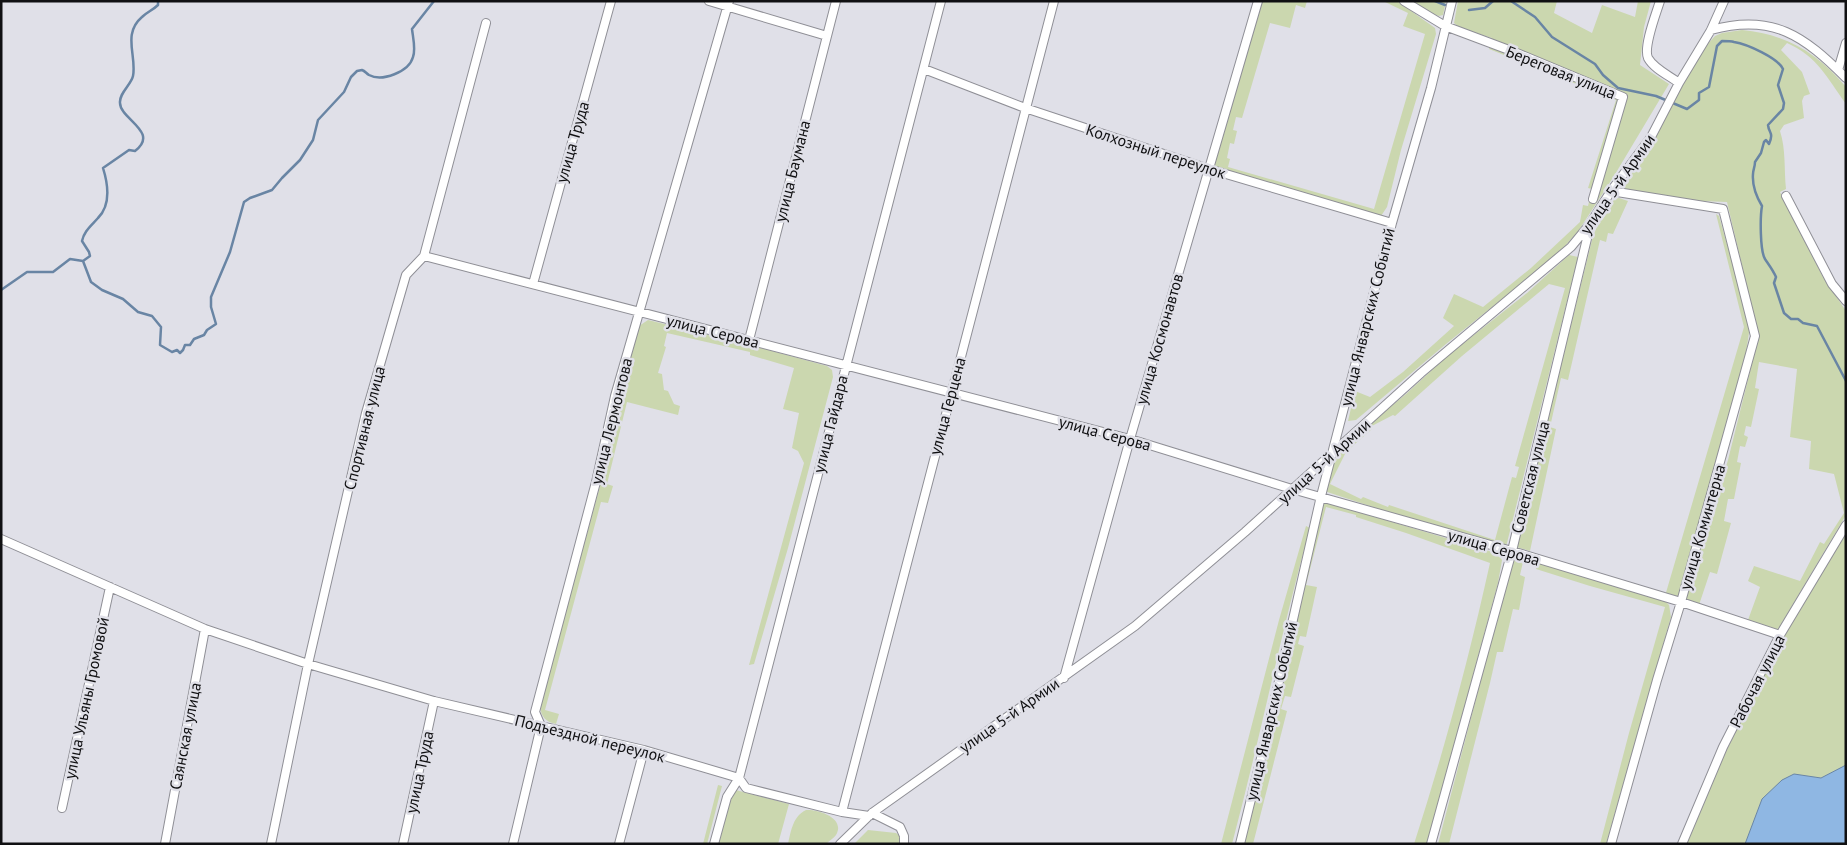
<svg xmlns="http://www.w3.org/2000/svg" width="1847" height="845" font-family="'PT Sans',sans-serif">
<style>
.green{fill:#cbd7af;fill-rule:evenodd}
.water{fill:#8fb7e3;stroke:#6985a4}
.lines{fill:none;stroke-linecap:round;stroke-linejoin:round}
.stream{stroke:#6985a4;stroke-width:2.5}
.minor-casing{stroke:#8f8f96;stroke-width:10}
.minor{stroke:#fff;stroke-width:8}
.labels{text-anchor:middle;stroke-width:5;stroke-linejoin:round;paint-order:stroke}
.street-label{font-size:16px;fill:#101012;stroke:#e0e0e8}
</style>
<rect width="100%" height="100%" fill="#e0e0e8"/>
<path class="green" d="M1260,1H1307L1305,8L1296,5L1290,28L1270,23L1242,118L1236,117L1233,130L1237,131L1234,144L1230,143L1227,158L1230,159L1228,167L1374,209L1425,34L1403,26L1408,13L1383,1H1397L1435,28L1436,34L1401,150L1387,207L1381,216H1375L1213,168Z
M1412,1H1446L1443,15L1439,16L1430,13Z
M1458,1H1557L1554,13L1592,33L1602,5L1635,17L1638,1H1651L1644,27L1640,65L1669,84L1614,176L1579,230L1565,246L1537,271L1446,344L1356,420L1348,421L1355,391L1370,397L1403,372L1454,326L1443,318L1454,294L1483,307L1531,268L1580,222L1583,205L1588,206L1592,189L1588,188L1616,100L1489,49L1492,38L1460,28L1454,23Z
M1742,30C1786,34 1818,53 1846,87V104C1827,78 1818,57 1787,43L1781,50L1802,72L1810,94L1804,96L1802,101L1804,118L1784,125L1780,131C1786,149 1784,170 1786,189L1780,192L1823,277L1846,311V515L1777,631L1748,620L1760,587L1748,581L1754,566L1800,581L1820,542L1824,544L1844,513L1834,474L1809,469L1811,441L1790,437L1797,369L1759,362L1755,388L1759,389L1751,427L1746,426L1744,435L1748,437L1745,447L1740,446L1737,462L1741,463L1734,499H1728L1724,521L1731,523L1717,574L1710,572L1699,605L1685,601L1728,460L1758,339L1756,325L1727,202C1693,200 1654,202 1623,188L1649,145L1681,85L1704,48L1715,36L1722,33Z
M1616,197L1628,201L1613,234L1608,233L1606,242L1600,240L1568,380L1561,378L1550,427L1556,429L1530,551L1516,547L1593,236L1600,220Z
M1716,214L1719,216L1750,326L1743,373L1680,594L1675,598L1665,596L1744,327Z
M1569,255L1578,257L1506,547L1416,521L1324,491L1332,463L1345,444L1406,394L1446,357L1527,293ZM1549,284L1565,288L1515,466L1519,467L1516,478L1512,477L1495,540L1389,505L1388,507L1363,497L1361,499L1330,484L1346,452L1372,429L1370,427L1393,415L1395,416L1462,356Z
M648,320L746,344L827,366L832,370L833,377L788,548L754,664L749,665L804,463L798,451L792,448L799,413L783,409L794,368L750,355V352L667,333L664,346L666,347L658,373L662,374L664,390L668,391L674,404L680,406L678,415L627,402L607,484L613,486L608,503L601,502L545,710L559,714L556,724C546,722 541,717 540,706L603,475L629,357L639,326Z
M1325,502L1496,553L1502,560L1498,583L1427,844H1414C1444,751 1469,658 1490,563L1406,533L1356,517V515L1326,507L1306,585L1317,587L1306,637L1300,636L1298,644L1304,646L1291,697L1285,696L1281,709L1287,711L1253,844H1243L1323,503Z
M1306,526L1310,528C1281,632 1260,739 1232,844H1221L1279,620Z
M1846,533V765L1821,778L1794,774L1762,799L1745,844H1686L1714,776L1779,644Z
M1518,557L1665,601L1669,605L1671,617L1606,844H1600L1629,733L1665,607L1590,586L1536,569V566L1523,562L1520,575L1525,577L1519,610L1513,609L1503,652H1497L1490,683L1449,844H1438L1510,569L1513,558Z
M718,785L722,786L707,844H703Z
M732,789L789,804L778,844H718Z
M806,810C818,809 846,818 836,835C834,838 829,841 826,844H788C791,831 793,816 806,810Z
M868,830L896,833L900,836L902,844H854Z"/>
<path class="water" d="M1846,765V844H1745L1762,799L1782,780L1794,774L1821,778Z"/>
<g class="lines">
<path class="stream" d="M158,1V5C153,10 147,12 142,17C122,34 137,56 133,76C131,85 119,93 120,103C120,119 160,132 135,151L129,150L103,168C108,184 111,205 98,218C91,226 84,231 82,241L89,252L90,256L83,261L91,282L102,290L123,299L138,312L152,316L161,327L160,345L172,352L177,350L180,353L183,350L185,345H190L194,339L204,335L207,330L216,324L211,307V297L230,252L244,202L250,198L272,190L282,178L300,160L313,140L318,120L344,92L351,77L357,71L362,70C365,71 366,73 369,75C382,82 409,72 413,57C416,49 413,38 412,29L434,1
M1435,1L1445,5
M1511,1L1535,17L1552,37L1595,64L1603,75L1618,88L1656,96L1687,109L1699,100V93L1709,87L1717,46L1722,41C1726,41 1731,41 1734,42C1747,44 1778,58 1783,69L1778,85L1784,103L1783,109L1768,125C1769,134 1774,132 1769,144L1766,140L1764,142L1761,153L1755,162C1755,167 1753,170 1753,174C1752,186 1756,196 1762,206C1760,217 1760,251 1765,259C1769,265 1773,270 1776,277L1774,283L1784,313L1791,319H1798L1803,323L1817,326L1846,381
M1469,10L1485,8L1493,1
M1,290L27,272H53L70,259L83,261"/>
<defs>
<path id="minor" d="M709,1L827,36
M1404,1L1445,26L1517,53L1623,97L1593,199
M1660,1C1656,14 1643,47 1648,58C1654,69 1670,76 1679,83
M1711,30C1773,13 1804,36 1846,78
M924,69L1025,108L1209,169L1392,223
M1838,70L1846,43
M1786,196L1832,284L1846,301
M424,256L1130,439L1292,489L1512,551L1681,602L1780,635
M533,284L611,1
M749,340L836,1
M1,539L205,629L308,664L434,701L644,750L739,778L746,788L842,812L869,816
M1064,678L1130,439L1258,1
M62,808L110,587
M842,812L1054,1
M872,813L900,827L904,836V844
M165,844L205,629
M271,844L308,664L366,413L406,275L424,256L486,23
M403,844L434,701
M513,844L541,726L535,712L596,482L615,396L729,1
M619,844L644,750
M714,844L727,797L739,778L941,1
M840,844L872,813L1135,626L1245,532L1421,373L1571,247L1590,224L1611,191L1651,137L1679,83L1711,30L1724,1
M1240,844L1267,734L1321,496L1392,223L1431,88L1452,1
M1431,844L1512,551L1590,226
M1611,844L1657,680L1681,602L1755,336L1723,209L1611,191
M1682,844L1723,747L1780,635L1846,525"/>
</defs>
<use href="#minor" class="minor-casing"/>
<use href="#minor" class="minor"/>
</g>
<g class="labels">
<g class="street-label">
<text transform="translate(1561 72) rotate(22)" y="6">Береговая улица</text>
<text transform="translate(572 142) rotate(-74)" y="6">улица Труда</text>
<text transform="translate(1156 151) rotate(18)" y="6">Колхозный переулок</text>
<text transform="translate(792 171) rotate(-76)" y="6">улица Баумана</text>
<text transform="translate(1617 184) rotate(-55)" y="6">улица 5-й Армии</text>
<text transform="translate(1367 317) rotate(-76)" y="6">улица Январских Событий</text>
<text transform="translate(713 331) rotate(14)" y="6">улица Серова</text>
<text transform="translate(1159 339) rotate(-74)" y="6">улица Космонавтов</text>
<text transform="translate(947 406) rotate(-75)" y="6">улица Герцена</text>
<text transform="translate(611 421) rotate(-76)" y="6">улица Лермонтова</text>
<text transform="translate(830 424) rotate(-76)" y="6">улица Гайдара</text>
<text transform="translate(364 428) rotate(-76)" y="6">Спортивная улица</text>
<text transform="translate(1105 433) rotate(15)" y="6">улица Серова</text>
<text transform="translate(1324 461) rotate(-42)" y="6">улица 5-й Армии</text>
<text transform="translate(1530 477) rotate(-76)" y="6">Советская улица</text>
<text transform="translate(1702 527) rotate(-74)" y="6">улица Коминтерна</text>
<text transform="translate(1494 547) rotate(16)" y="6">улица Серова</text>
<text transform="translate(1757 681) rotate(-63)" y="6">Рабочая улица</text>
<text transform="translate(86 698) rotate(-78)" y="6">улица Ульяны Громовой</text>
<text transform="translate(1271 711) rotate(-77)" y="6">улица Январских Событий</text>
<text transform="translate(1009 715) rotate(-35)" y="6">улица 5-й Армии</text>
<text transform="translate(185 736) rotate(-79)" y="6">Саянская улица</text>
<text transform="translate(590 738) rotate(14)" y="6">Подъездной переулок</text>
<text transform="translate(419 772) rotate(-78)" y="6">улица Труда</text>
</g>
</g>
<rect width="1847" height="845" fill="none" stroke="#101012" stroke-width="5"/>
</svg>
